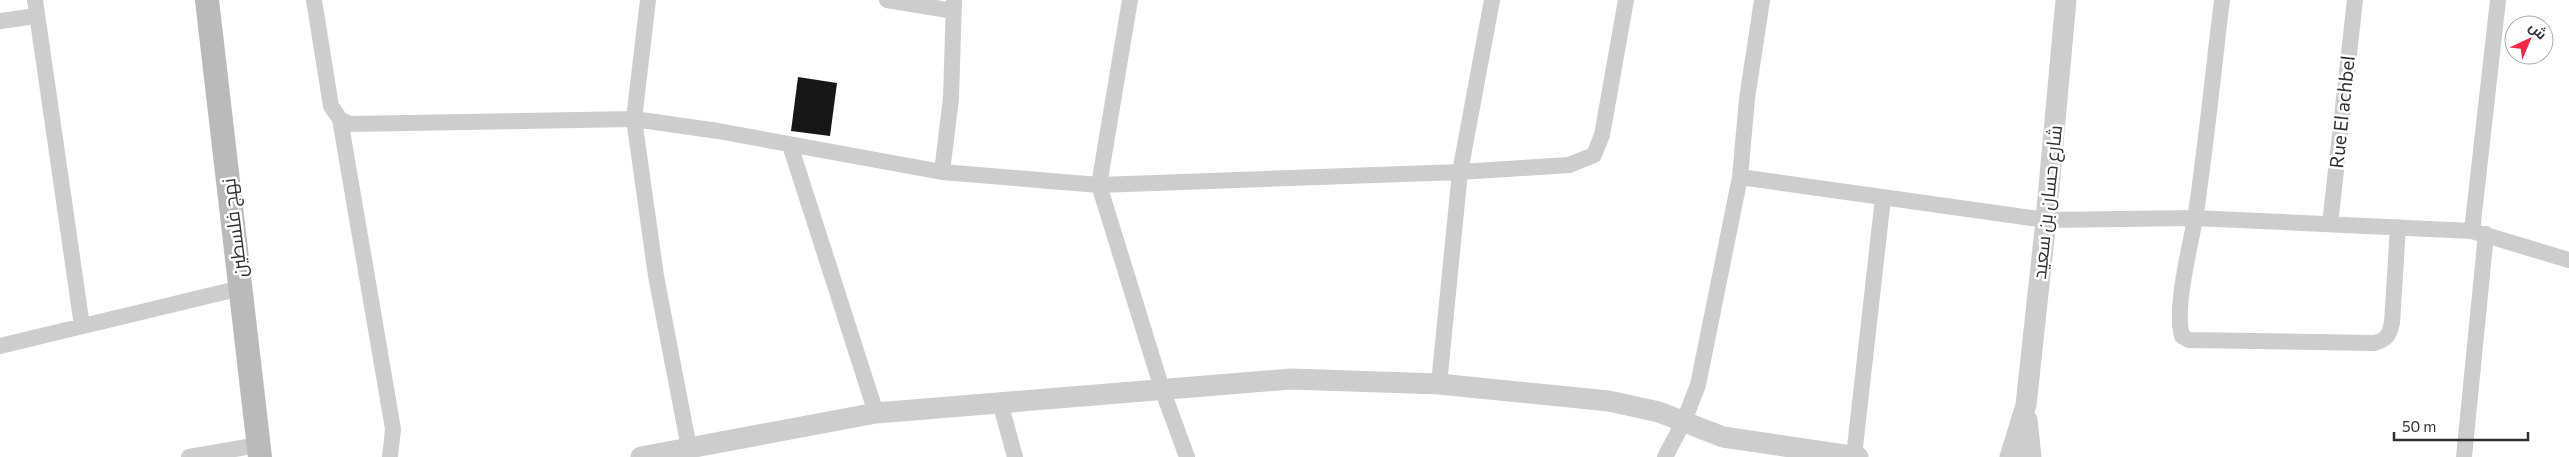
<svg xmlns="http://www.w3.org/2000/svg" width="2569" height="457" font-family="Commissioner,Cairo,sans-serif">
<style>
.building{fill:#171717}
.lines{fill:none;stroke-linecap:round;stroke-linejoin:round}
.minor{stroke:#cdcdcd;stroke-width:16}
.tertiary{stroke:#cdcdcd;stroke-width:21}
.secondary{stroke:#bababa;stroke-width:24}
.labels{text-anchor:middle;stroke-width:5;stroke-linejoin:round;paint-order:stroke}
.street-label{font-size:19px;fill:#303030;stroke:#fff}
</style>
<rect width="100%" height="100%" fill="#fff"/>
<path class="building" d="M798,77L837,83L830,136L791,131Z"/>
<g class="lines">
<path class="minor" d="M35,0L82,326
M314,0L331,106L340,119L349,124L634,119L718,131L942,172L1099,185L1460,172L1569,165L1594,155L1602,135L1626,0
M648,0L634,119L656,276L689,448
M887,0L954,11
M1130,0L1099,185L1162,389L1187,457
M2222,0C2213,73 2206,147 2195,219C2190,248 2174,308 2182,336L2189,340L2374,343C2387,340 2389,335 2392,323L2398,227
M0,21L36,16
M340,119L393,429L390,457
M790,145L876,413
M942,172L951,98L954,0
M1740,177L2046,220L2195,218L2472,231L2569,260
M2330,224L2355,0
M2472,231L2498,0
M0,346L241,288
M1439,384L1460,172L1492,0
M1000,402L1015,457
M1854,456L1883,198
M189,457L258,445
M1665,457L1684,421L1698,385L1740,177L1747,99L1762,0
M2464,457L2486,234"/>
<path class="tertiary" d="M2027,420L2031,457
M641,457L876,413L1291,379L1439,384L1609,401L1659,412L1723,437L1858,457
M2010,457L2026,405L2046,220L2066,0"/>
<path class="secondary" d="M207,0L260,457"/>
</g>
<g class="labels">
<g class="street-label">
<text transform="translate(2342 112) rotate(-84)" y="7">Rue El achbel</text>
<text transform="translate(2047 202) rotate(-84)" y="7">شارع حسان بن سعيد</text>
<text transform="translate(234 228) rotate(-97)" y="7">نهج فلسطين</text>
</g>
</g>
<g transform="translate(2529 40) rotate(44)"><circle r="24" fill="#ffffff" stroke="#acacac"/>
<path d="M0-4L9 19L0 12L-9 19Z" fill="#f22849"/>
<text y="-8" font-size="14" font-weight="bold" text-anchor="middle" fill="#303030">ش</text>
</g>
<path d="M2394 432v8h134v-8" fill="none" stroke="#303030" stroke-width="2.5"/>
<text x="2402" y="432" font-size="15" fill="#303030" stroke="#ffffff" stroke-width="4" paint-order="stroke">50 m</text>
</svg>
